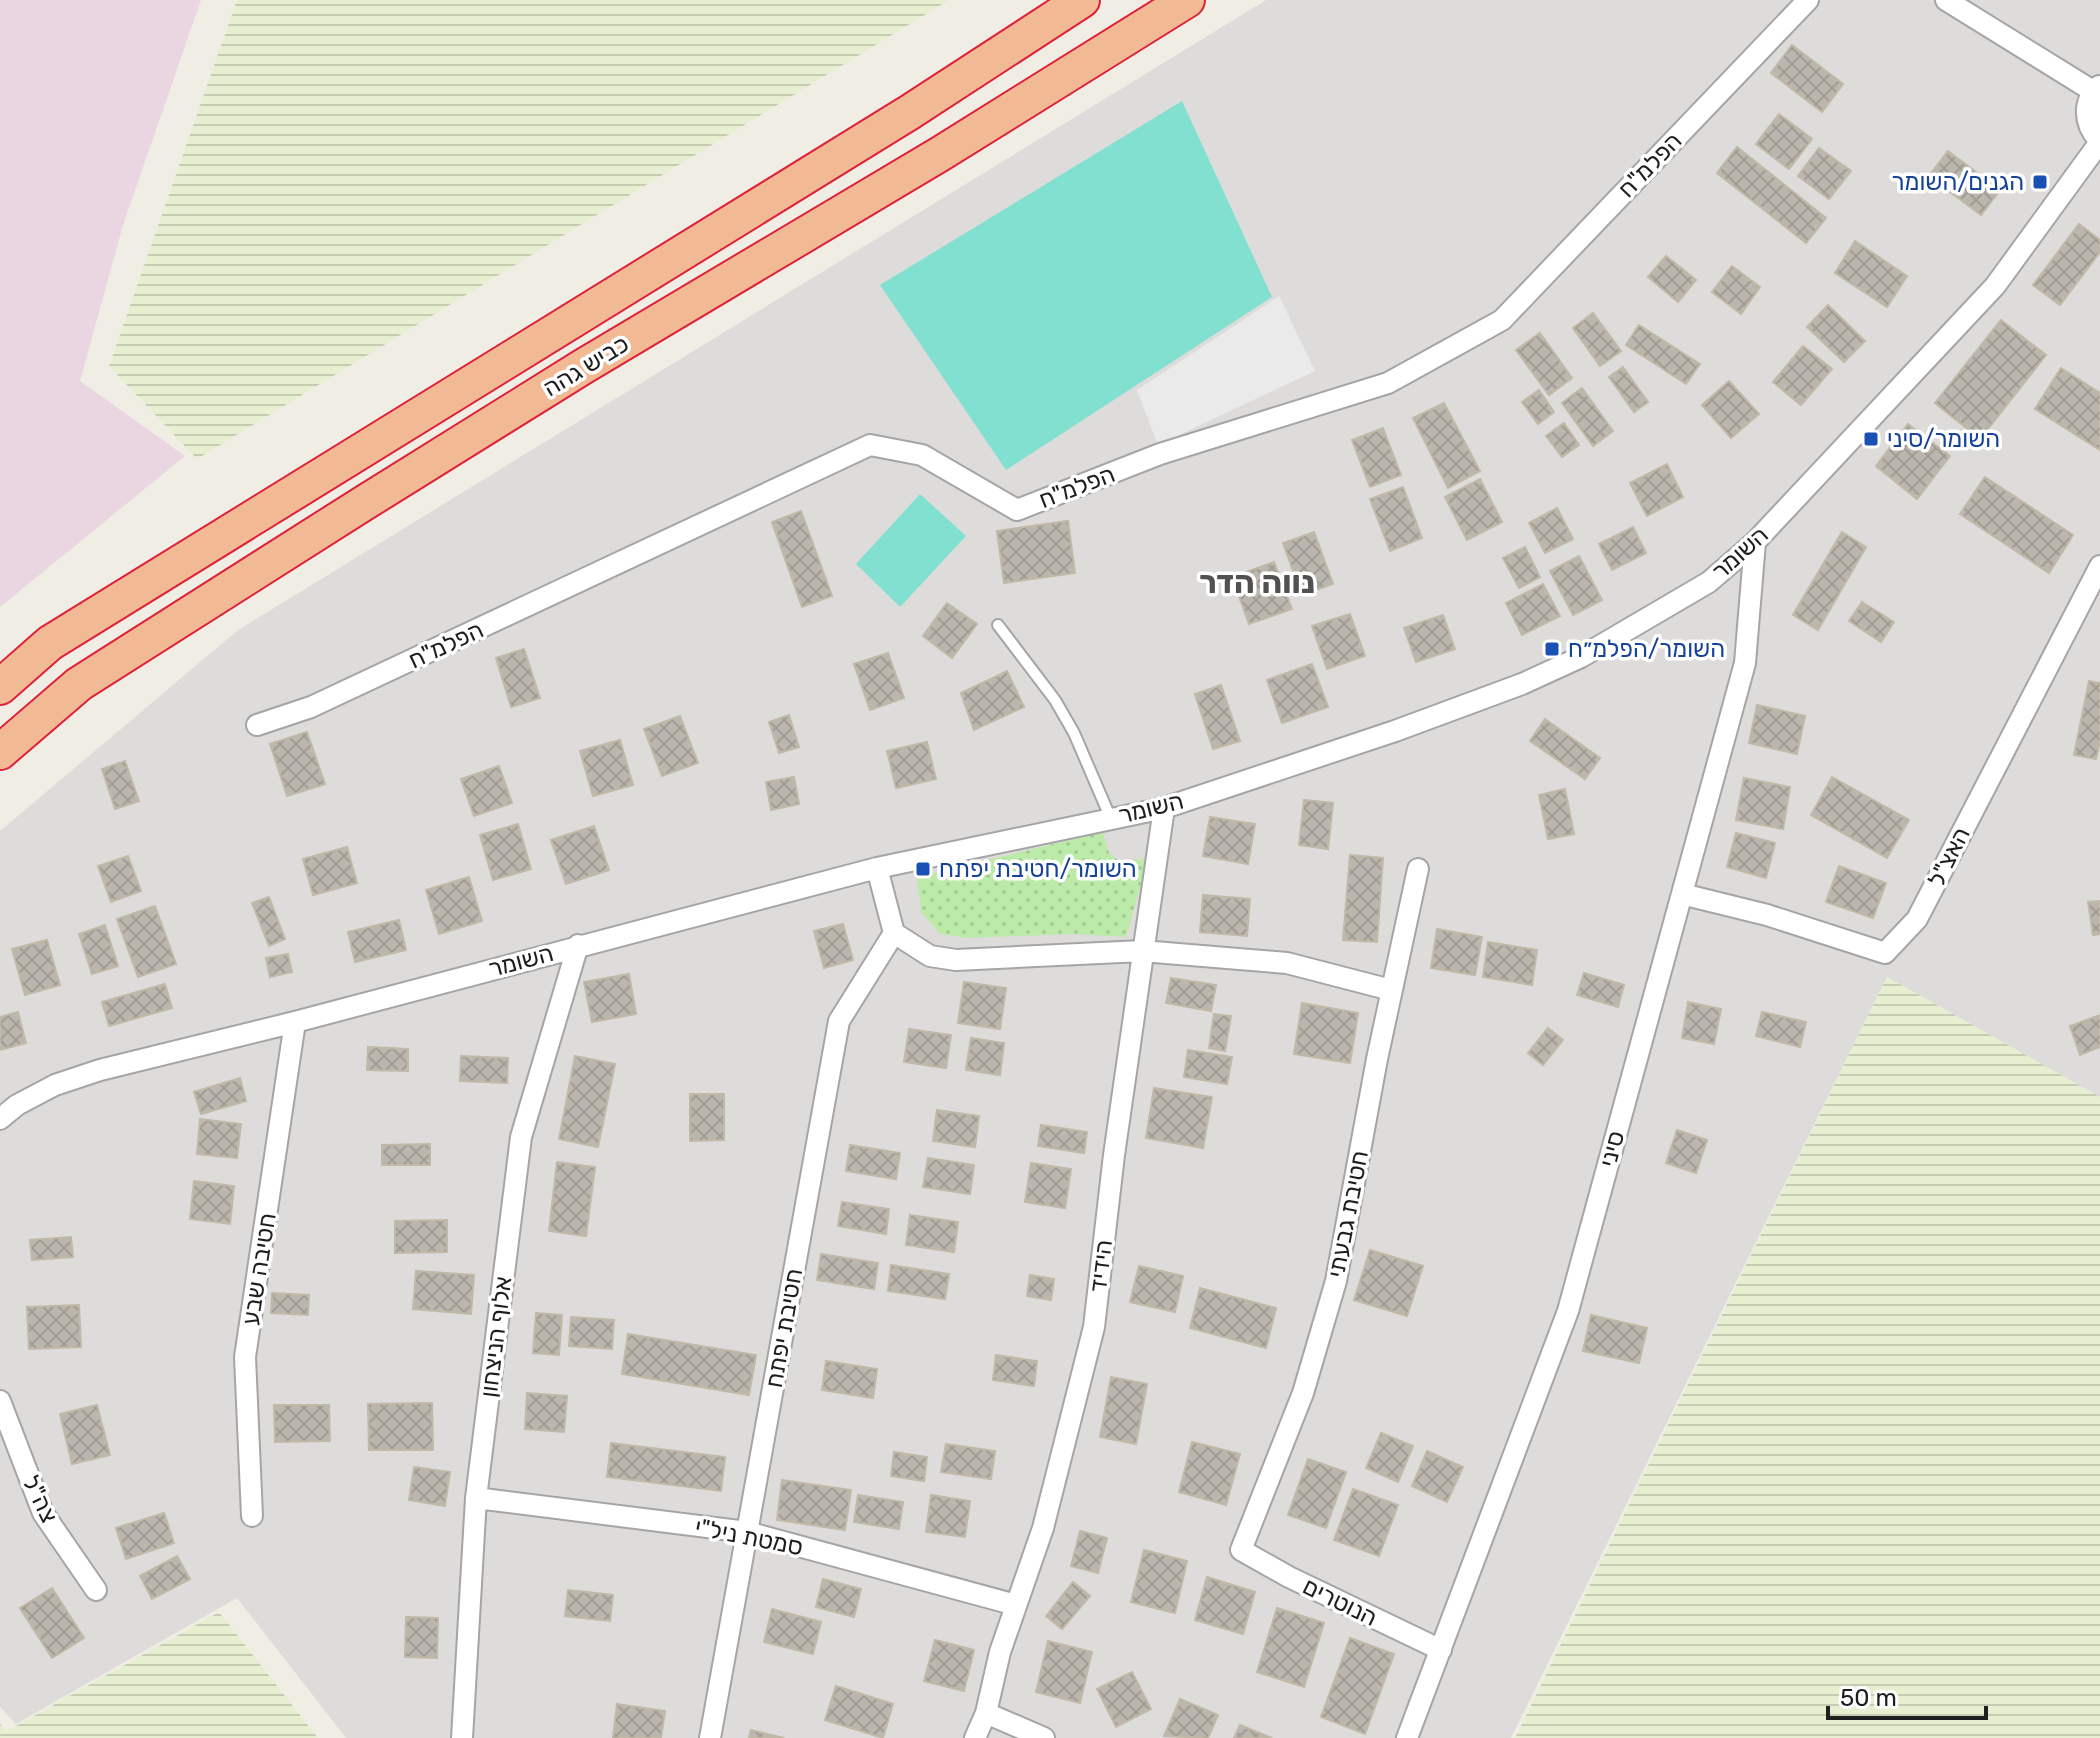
<svg xmlns="http://www.w3.org/2000/svg" width="2100" height="1738" font-family="Rubik,Heebo,sans-serif">
<style>
.residential{fill:#dddcdb}
.industrial{fill:#e9d6e1}
.farmland{fill:url(#farmland-rules)}
.garden{fill:url(#garden-dots)}
.pitch{fill:#81e0cf}
.parking{fill:#eaeaea}
.building{fill:url(#building-cross-hatch);stroke:#c1b8a6;stroke-width:2}
.lines{fill:none;stroke-linecap:round;stroke-linejoin:round}
.service-casing{stroke:#a5a5a5;stroke-width:14}
.minor-casing{stroke:#a5a5a5;stroke-width:24}
.tertiary-casing{stroke:#a5a5a5;stroke-width:30}
.trunk-casing{stroke:#de213b;stroke-width:38}
.service{stroke:#fff;stroke-width:10}
.minor{stroke:#fff;stroke-width:20}
.tertiary{stroke:#fff;stroke-width:26}
.trunk{stroke:#f2ba94;stroke-width:34}
.transit-dot{fill:#1a4fb4;stroke:#fff;stroke-width:3}
.labels{text-anchor:middle;stroke-width:7;stroke-linejoin:round;paint-order:stroke}
.street-label{font-size:24px;fill:#1e1e1e;stroke:#fff}
.transit-label{font-size:24px;fill:#164399;stroke:#fff;text-anchor:start}
.district-label{font-size:32px;font-weight:bold;fill:#515151;stroke:#fff}
</style>
<defs>
<pattern id="farmland-rules" width="6" height="5" patternUnits="userSpaceOnUse" patternTransform="scale(2)"><rect width="6" height="5" fill="#e6efcf"/><path d="M0 2.5h6" fill="none" stroke="#c5ccb1"/></pattern>
<pattern id="garden-dots" width="8" height="8" patternUnits="userSpaceOnUse" patternTransform="scale(2)"><rect width="8" height="8" fill="#bceaa9"/><path d="M2 2h.1M6 6h.1" fill="none" stroke="#a1c891" stroke-width="1.8" stroke-linecap="round"/></pattern>
<pattern id="building-cross-hatch" width="8" height="8" patternUnits="userSpaceOnUse" patternTransform="scale(2)"><rect width="8" height="8" fill="#bcb7ae"/><path d="M0 0l8 8M0 8l8-8" fill="none" stroke="#a19d95"/></pattern>
</defs>
<rect width="100%" height="100%" fill="#f0eee4"/>
<path class="residential" d="M1266,0H2100V1097L1887,977L1511,1738H346L237,1598L16,1724L0,1707V831L238,630Z"/>
<path class="industrial" d="M0,0H201L123,225L80,381L185,456L0,607Z"/>
<path class="farmland" d="M237,0H949L197,459L109,366Z
M1887,977L2100,1097V1738H1515Z
M219,1612L318,1738H0V1724L7,1731Z"/>
<path class="garden" d="M1103,832L1109,853L1119,861L1148,859L1126,937L1074,934L968,938L940,934L921,912L917,877Z"/>
<path class="pitch" d="M1182,101L1272,297L1006,470L880,285Z
M920,494L966,536L900,607L856,564Z"/>
<path class="parking" d="M1279,296L1315,371L1158,445L1137,390Z"/>
<path class="building" d="M1792,45L1843,84L1822,112L1771,73Z
M1779,114L1812,139L1789,169L1756,144Z
M1737,147L1826,218L1806,243L1717,173Z
M1819,148L1851,171L1829,199L1798,176Z
M1948,151L2000,190L1981,215L1929,176Z
M2079,224L2100,240V252L2060,305L2033,285Z
M1855,241L1907,276L1887,307L1835,273Z
M1666,256L1696,280L1678,302L1648,277Z
M1732,266L1760,287L1741,314L1712,292Z
M1828,305L1865,341L1844,362L1807,327Z
M1593,313L1621,351L1600,366L1573,328Z
M2001,320L2046,355L1980,439L1935,403Z
M1639,325L1700,364L1686,384L1626,345Z
M1540,333L1572,378L1549,395L1516,350Z
M1803,346L1832,369L1801,405L1773,382Z
M1623,367L1648,402L1634,412L1609,377Z
M2061,368L2100,393V450L2035,409Z
M1729,381L1759,414L1731,438L1702,405Z
M1582,388L1613,431L1593,446L1562,403Z
M1539,390L1554,412L1538,424L1522,402Z
M1444,403L1480,471L1448,488L1413,418Z
M1564,423L1579,445L1562,457L1546,436Z
M1908,424L1950,456L1917,499L1876,466Z
M1383,428L1401,475L1370,487L1352,440Z
M1667,464L1683,497L1647,516L1630,483Z
M1985,477L2073,535L2049,573L1960,514Z
M1480,479L1502,522L1467,540L1445,497Z
M1403,487L1422,538L1390,551L1370,499Z
M1557,508L1573,539L1545,553L1529,523Z
M801,511L832,596L802,607L772,522Z
M1068,521L1075,573L1004,583L997,531Z
M1633,527L1646,553L1612,570L1599,544Z
M1314,532L1333,584L1302,595L1283,543Z
M1842,532L1866,547L1818,630L1793,615Z
M1525,547L1540,577L1519,588L1503,558Z
M1579,556L1602,600L1573,615L1550,571Z
M1274,562L1292,609L1249,624L1232,577Z
M1543,584L1560,616L1522,635L1506,603Z
M1862,602L1894,622L1881,642L1849,621Z
M947,603L977,624L952,658L923,636Z
M1350,614L1365,656L1327,669L1312,626Z
M1443,615L1455,649L1416,662L1404,628Z
M524,649L540,698L511,707L496,658Z
M888,653L904,698L870,710L854,664Z
M1312,664L1328,707L1282,723L1267,680Z
M1007,671L1024,707L974,730L961,693Z
M2089,681L2100,683V741L2096,759L2074,755Z
M1221,685L1240,741L1213,749L1195,694Z
M1757,705L1805,716L1797,754L1749,743Z
M789,715L799,747L779,753L769,722Z
M680,716L698,763L662,776L644,729Z
M1545,719L1600,758L1585,779L1530,741Z
M307,732L325,784L287,796L270,744Z
M620,740L633,785L593,796L580,751Z
M927,742L936,779L896,788L887,751Z
M125,761L139,801L115,809L102,769Z
M499,766L512,803L474,816L461,779Z
M794,777L799,804L771,810L766,782Z
M1832,777L1909,820L1887,858L1811,815Z
M1744,778L1790,787L1783,829L1736,820Z
M1565,789L1574,834L1548,839L1539,795Z
M1304,800L1333,803L1328,849L1299,845Z
M1210,817L1255,824L1248,864L1203,856Z
M518,824L531,869L493,880L480,835Z
M594,826L609,870L566,884L551,840Z
M1736,833L1775,843L1766,878L1727,867Z
M347,847L357,883L313,895L303,859Z
M1350,855L1383,858L1377,942L1343,940Z
M128,856L141,891L111,902L98,866Z
M1839,866L1886,883L1873,918L1826,902Z
M469,877L482,921L439,934L426,890Z
M1203,895L1250,899L1247,936L1200,932Z
M269,897L285,939L269,946L252,903Z
M2100,901V934L2093,935L2088,902Z
M155,906L176,964L138,977L117,919Z
M399,920L406,950L355,962L348,932Z
M843,924L853,960L824,968L814,931Z
M105,925L118,966L92,974L79,934Z
M1437,929L1482,937L1475,975L1431,968Z
M47,940L60,985L25,995L12,949Z
M1488,942L1537,950L1532,985L1483,977Z
M288,954L292,972L270,977L266,958Z
M1584,973L1624,985L1618,1007L1577,995Z
M629,974L636,1014L592,1022L584,982Z
M1171,978L1216,985L1211,1011L1166,1003Z
M964,982L1006,988L1000,1029L958,1023Z
M165,984L172,1008L109,1026L102,1002Z
M1688,1002L1721,1009L1714,1044L1682,1038Z
M1302,1003L1358,1013L1350,1063L1294,1054Z
M18,1012L26,1043L0,1050V1017Z
M1762,1012L1806,1022L1800,1047L1756,1036Z
M1214,1014L1231,1016L1225,1051L1209,1048Z
M2100,1015V1047L2080,1055L2070,1026Z
M1548,1028L1563,1040L1543,1065L1528,1053Z
M909,1029L951,1035L946,1068L904,1062Z
M971,1038L1004,1043L1000,1075L966,1070Z
M368,1047L408,1049V1071L367,1070Z
M1188,1050L1232,1057L1227,1084L1184,1077Z
M461,1056L508,1058L507,1083L460,1081Z
M575,1056L615,1064L598,1147L559,1139Z
M240,1078L246,1101L201,1114L194,1092Z
M1154,1088L1212,1097L1203,1148L1146,1138Z
M690,1094H724V1140L690,1141Z
M937,1110L979,1116L975,1147L933,1141Z
M200,1119L241,1124L237,1158L197,1154Z
M1041,1125L1087,1132L1084,1153L1038,1146Z
M1677,1130L1707,1140L1696,1173L1666,1163Z
M430,1144V1165H382V1145Z
M850,1145L900,1153L896,1179L846,1171Z
M928,1158L974,1165L970,1194L923,1187Z
M557,1162L595,1167L586,1236L549,1231Z
M1031,1163L1071,1169L1065,1208L1025,1202Z
M194,1181L234,1186L230,1224L190,1219Z
M842,1202L889,1209L886,1234L838,1226Z
M910,1215L958,1222L954,1252L906,1245Z
M447,1220V1252L395,1253V1221Z
M71,1237L73,1257L32,1260L30,1240Z
M1370,1250L1423,1266L1407,1316L1354,1300Z
M821,1254L878,1263L874,1289L817,1280Z
M891,1265L949,1274L945,1299L888,1291Z
M1139,1266L1183,1276L1175,1312L1130,1302Z
M416,1271L474,1275L471,1314L413,1309Z
M1030,1275L1054,1279L1051,1300L1027,1296Z
M1200,1288L1276,1308L1266,1348L1190,1328Z
M272,1293L309,1295L308,1315L271,1313Z
M79,1305L81,1347L29,1349L27,1307Z
M536,1313L562,1315L559,1355L533,1353Z
M1591,1315L1647,1328L1639,1363L1583,1351Z
M571,1317L614,1320L612,1349L569,1346Z
M628,1334L756,1355L749,1395L622,1374Z
M996,1355L1037,1361L1034,1386L993,1380Z
M826,1361L877,1369L873,1398L822,1390Z
M1111,1377L1147,1384L1136,1444L1100,1437Z
M527,1393L567,1396L564,1432L525,1429Z
M432,1403L433,1450H369L368,1404Z
M97,1405L110,1455L72,1464L60,1414Z
M274,1405H329L330,1441L275,1442Z
M1381,1433L1413,1446L1398,1482L1366,1468Z
M1192,1442L1240,1454L1226,1505L1179,1492Z
M611,1443L725,1457L721,1491L607,1477Z
M946,1444L995,1451L991,1479L941,1472Z
M1427,1451L1463,1467L1447,1502L1412,1486Z
M894,1452L927,1457L924,1481L891,1476Z
M1308,1459L1346,1472L1326,1528L1288,1515Z
M414,1467L450,1472L445,1506L409,1500Z
M782,1480L851,1490L845,1530L777,1520Z
M1353,1489L1398,1505L1379,1556L1334,1540Z
M858,1495L903,1502L899,1529L854,1522Z
M931,1495L970,1501L965,1537L926,1532Z
M164,1513L174,1543L126,1559L116,1528Z
M1080,1531L1107,1538L1098,1573L1071,1566Z
M1144,1550L1187,1561L1175,1613L1131,1602Z
M177,1556L190,1579L152,1599L140,1576Z
M1207,1577L1255,1592L1243,1634L1195,1620Z
M823,1579L861,1589L854,1617L816,1607Z
M1073,1582L1090,1596L1062,1629L1046,1616Z
M52,1588L84,1638L52,1658L20,1608Z
M568,1590L613,1595L610,1621L565,1616Z
M1277,1608L1324,1623L1304,1687L1257,1672Z
M772,1609L821,1622L813,1654L764,1642Z
M406,1617L438,1618L437,1658L405,1657Z
M1350,1638L1394,1654L1365,1734L1321,1717Z
M935,1640L974,1650L964,1691L924,1681Z
M1048,1641L1092,1652L1080,1703L1036,1692Z
M1132,1672L1151,1709L1116,1727L1097,1689Z
M836,1686L893,1704L883,1738L825,1720Z
M1180,1699L1218,1715L1208,1738L1164,1736Z
M617,1704L665,1711L661,1738H613Z
M1240,1725L1272,1738H1234Z
M751,1730L784,1738H749Z"/>
<g class="lines">
<defs>
<path id="service" d="M998,625L1055,700L1074,733L1111,819"/>
<path id="minor" d="M1946,0L2096,93
M257,725L311,707L870,445L922,455L1017,510L1160,454L1388,383L1502,320L1808,0
M877,868L894,933L930,956L956,960L1142,951L1287,963L1391,990
M1418,869L1377,1059L1336,1281L1303,1393L1241,1550L1289,1577L1441,1650
M1682,894L1767,915L1885,953L1917,919L2100,566
M0,1119L17,1105L55,1085L100,1070L295,1022L877,868L1164,808L1395,731L1522,684L1581,657L1709,582L1755,542L1995,286L2100,142
M0,1401L43,1513L96,1590
M476,1498L747,1532L1016,1605
M252,1516L245,1357L295,1022
M986,1713L1044,1738
M462,1738L476,1498L521,1137L578,945
M710,1738L839,1021L894,933
M975,1738L986,1713L1000,1652L1043,1528L1094,1327L1114,1155L1164,808
M1407,1738L1568,1311L1745,663L1755,542"/>
<path id="tertiary" d="M2100,89C2086,103 2087,122 2100,137"/>
<path id="trunk" d="M0,687L50,643L910,112L1082,0
M0,752L79,684L364,503L584,366L940,154L1187,0"/>
</defs>
<use href="#service" class="service-casing"/>
<use href="#minor" class="minor-casing"/>
<use href="#tertiary" class="tertiary-casing"/>
<use href="#trunk" class="trunk-casing"/>
<use href="#service" class="service"/>
<use href="#minor" class="minor"/>
<use href="#tertiary" class="tertiary"/>
<use href="#trunk" class="trunk"/>
</g>
<g class="transit-dot">
<rect x="2032" y="174" width="16" height="16" rx="4"/>
<rect x="1863" y="431" width="16" height="16" rx="4"/>
<rect x="1544" y="641" width="16" height="16" rx="4"/>
<rect x="915" y="861" width="16" height="16" rx="4"/>
</g>
<g class="labels">
<g class="street-label">
<text transform="translate(1650 165) rotate(-46)" y="8">הפלמ"ח</text>
<text transform="translate(586 366) rotate(-31)" y="8">כביש גהה</text>
<text transform="translate(1077 487) rotate(-21)" y="8">הפלמ"ח</text>
<text transform="translate(1740 553) rotate(-42)" y="8">השומר</text>
<text transform="translate(446 645) rotate(-25)" y="8">הפלמ"ח</text>
<text transform="translate(1151 808) rotate(-14)" y="8">השומר</text>
<text transform="translate(1949 857) rotate(-63)" y="8">האצ"ל</text>
<text transform="translate(521 961) rotate(-15)" y="8">השומר</text>
<text transform="translate(1612 1149) rotate(-75)" y="8">סיני</text>
<text transform="translate(1348 1214) rotate(-79)" y="8">חטיבת גבעתי</text>
<text transform="translate(1101 1266) rotate(-83)" y="8">הידיד</text>
<text transform="translate(259 1269) rotate(-81)" y="8">חטיבה שבע</text>
<text transform="translate(784 1328) rotate(-80)" y="8">חטיבת יפתח</text>
<text transform="translate(496 1337) rotate(-83)" y="8">אלוף הניצחון</text>
<text transform="translate(40 1499) rotate(64)" y="8">צה"ל</text>
<text transform="translate(749 1537) rotate(11)" y="8">סמטת ניל"י</text>
<text transform="translate(1340 1602) rotate(26)" y="8">הנוטרים</text>
</g>
<g class="transit-label">
<text x="2024" y="190" text-anchor="end">הגנים/השומר</text>
<text x="1887" y="447">השומר/סיני</text>
<text x="1568" y="657">השומר/הפלמ״ח</text>
<text x="939" y="877">השומר/חטיבת יפתח</text>
</g>
<g class="district-label">
<text x="1257" y="593">נווה הדר</text>
</g>
</g>
<path d="M1828 1706v12h158v-12" fill="none" stroke="#1e1e1e" stroke-width="4"/>
<text x="1840" y="1706" font-size="24" fill="#1e1e1e" stroke="#ffffff" stroke-width="6" paint-order="stroke">50 m</text>
</svg>
